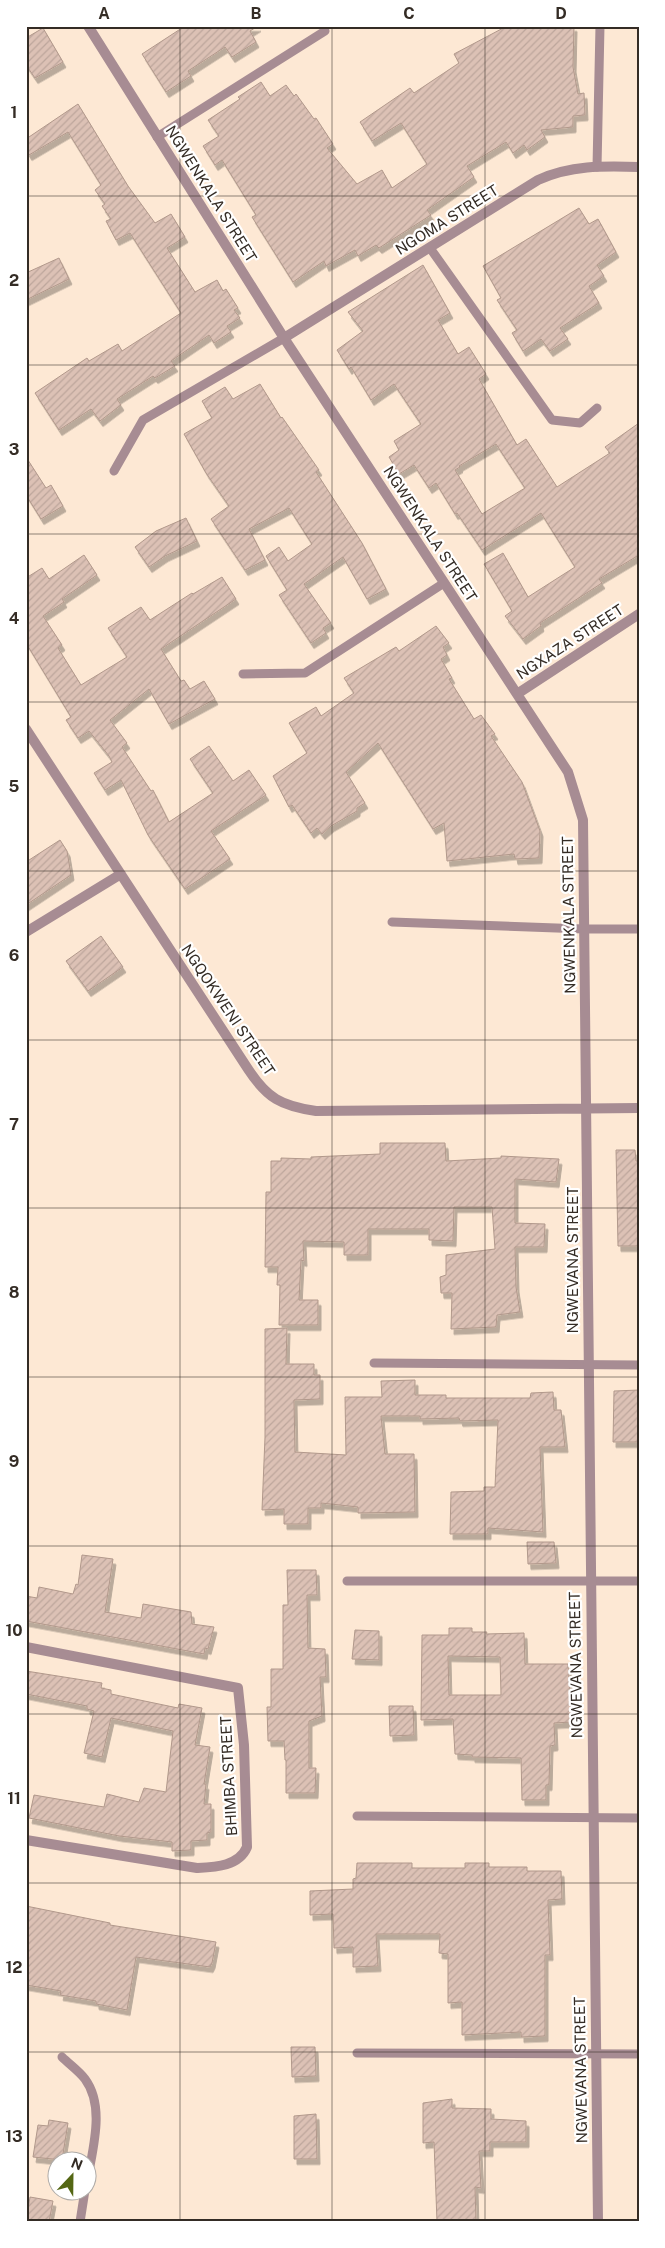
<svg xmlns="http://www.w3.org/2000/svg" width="665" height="2248" font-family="'Public Sans',sans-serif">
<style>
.building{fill:url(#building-hatch);stroke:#b1988b;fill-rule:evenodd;filter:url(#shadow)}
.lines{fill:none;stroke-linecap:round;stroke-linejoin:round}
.lane{stroke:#a78c93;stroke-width:9}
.street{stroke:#a78c93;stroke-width:10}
.grid{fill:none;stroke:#342c25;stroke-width:1;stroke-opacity:0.55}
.labels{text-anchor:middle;stroke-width:4.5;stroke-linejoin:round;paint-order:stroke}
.street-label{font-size:15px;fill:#342c25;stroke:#fff}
.neatline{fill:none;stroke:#342c25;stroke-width:2}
.grid-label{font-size:16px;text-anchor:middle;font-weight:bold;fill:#342c25}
</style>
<defs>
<pattern id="building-hatch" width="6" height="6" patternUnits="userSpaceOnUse" patternTransform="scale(1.25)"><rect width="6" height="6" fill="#dcc1b5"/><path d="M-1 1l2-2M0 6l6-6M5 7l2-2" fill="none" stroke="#bda69c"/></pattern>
<filter id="shadow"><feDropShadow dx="3" dy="5.5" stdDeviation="0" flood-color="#0004"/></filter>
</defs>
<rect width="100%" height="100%" fill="#fde8d4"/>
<path class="building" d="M185,26H258L250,31L256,42L232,57L225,47L188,71L191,76L166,92L142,54Z
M507,26H574L573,67L578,94L584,93L585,115L573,116V127L541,130L545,137L527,150L524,145L513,153L506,142L467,166L474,177L427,210L431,215L379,248L376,245L358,256L355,250L326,266L324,261L293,282L252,217L256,215L222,160L215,165L203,146L219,136L208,120L240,99L238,97L261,82L270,96L286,85L294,96L296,94L314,119L316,118L333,144L327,148L357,184L382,170L392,188L427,164L401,123L372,141L360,122L410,88L414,93L459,63L454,54Z
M43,28L63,62L35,78L26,65V38Z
M78,104L128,186L155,223L171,214L185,237L167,248L195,292L217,280L223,291L226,289L238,308L234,310L240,318L227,326L231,332L214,343L209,335L171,361L175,366L155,378L153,376L117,399L121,405L100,421L91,409L59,430L35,393L87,358L89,361L118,344L122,351L181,313L130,233L116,240L106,221L111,219L102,206L105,204L95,190L101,185L68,132L29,155L26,150V139Z
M579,208L589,224L598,219L616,252L597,265L604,276L589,286L599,303L560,328L568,339L550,351L541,339L523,351L512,333L517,330L497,300L501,298L483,266Z
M59,258L69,279L26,300V273Z
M423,265L450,313L438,320L458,354L469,347L486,374L479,379L517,445L526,439L557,487L610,453L605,447L639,423V555L599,579L602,583L540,623L541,626L523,639L505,616L512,611L484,564L503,553L528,597L575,567L541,513L482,550L457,513L455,514L436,483L429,488L414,465L399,474L389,457L399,450L394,441L421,424L394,384L371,400L351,367L349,369L337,350L363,331L348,312ZM496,444L525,488L482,514L455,470L460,467L459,466Z
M260,384L281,418L282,417L319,470L316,472L362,543L386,589L367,599L343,557L304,584L331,623L323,628L326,633L311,643L279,595L287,590L266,556L279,547L288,561L312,544L289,508L249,529L265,560L245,570L211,519L229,506L206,473L184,434L212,418L202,401L225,387L233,399Z
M26,457L46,488L51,485L63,506L41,519L26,495Z
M186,518L197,541L165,556L149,567L135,547L156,531Z
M84,555L97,575L62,599L64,602L43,616L62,645L58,648L81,685L127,657L108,628L141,607L150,620L192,593L193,594L222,577L236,599L161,649L181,681L184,680L190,689L204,681L215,699L169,724L149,689L110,720L127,743L122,747L151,791L153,790L169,822L213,793L190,759L209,746L233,781L249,770L266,795L211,831L230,859L185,889L148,835L121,780L105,790L94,773L112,762L109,756L89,731L78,738L66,720L71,717L26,643V578L42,568L49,579Z
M436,626L449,643L443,647L447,655L441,659L452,678L449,679L474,719L481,715L495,734L491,736L522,782L540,831L539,858L515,859L514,854L447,861L444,823L433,829L378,743L346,772L365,803L357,808V811L331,826L322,834L317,828L311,833L292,805L289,807L273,776L307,753L289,723L316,707L321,716L354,693L344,678L396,647L399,651Z
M60,840L67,851L71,875L26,905V862Z
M101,936L123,967L88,991L66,961Z
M380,1143H445L446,1161L501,1158V1156L559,1159L556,1182L515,1179V1223L545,1224L544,1247H515L516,1287L520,1312L497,1315L496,1327L451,1329L452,1293H441L440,1277L446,1275V1255L495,1249L492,1207H454L453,1241L429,1240V1229H368V1255H344V1242L303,1241L304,1261L301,1260L299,1300H318V1325H279L280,1285H277L278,1267H265L266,1192H271V1161H281V1158L311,1159V1157L380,1154Z
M616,1150H635L636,1161H639V1246H618Z
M287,1328L286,1364H314V1375H320V1399L294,1400L295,1452L346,1455L345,1397H382L381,1381L415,1380V1395H446V1398H530L531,1393L553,1392L554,1410H561L565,1447H540L543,1532L488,1528V1534H450L451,1492L484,1491V1487H495L498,1420L460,1421L459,1418L420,1419V1416H381L385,1454H414L415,1512L358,1513V1507L321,1503V1508H308V1524H284V1509L262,1510L265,1437V1329Z
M639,1390V1442H613L614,1391Z
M527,1542H554L556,1563L528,1564Z
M82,1555L113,1559L105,1612L141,1618L143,1604L191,1612L192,1624L214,1627L208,1649L205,1648L204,1654L26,1621V1596L37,1598L39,1587L73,1594L76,1584L78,1585Z
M287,1570H316L317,1595H307L308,1648L325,1649L326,1677H320L322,1716L309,1721V1768H316L315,1793H286V1760H285L284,1741H268L267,1707H271V1669H283V1605H288Z
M449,1628H472V1632H487L486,1634L524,1633L525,1664H568L572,1722L554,1723L555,1745L550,1746L549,1785H546V1800H522L521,1758L472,1757V1755L455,1754L453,1719L421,1720L422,1635H449ZM448,1656L500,1657L501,1695H449Z
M355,1630L379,1631V1660L352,1659Z
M26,1671L102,1683L101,1688L111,1690V1694L178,1708L179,1704L202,1708L195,1745L210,1747L204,1784H206L204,1804H211V1832L207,1833V1840L191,1841V1850L172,1851V1842L119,1836L29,1818L34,1795L104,1807L107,1794L139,1802L144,1788L166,1792L173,1731L111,1718L102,1757L84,1753L94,1711L87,1709V1706L26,1694Z
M389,1706H413L414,1735L390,1736Z
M357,1863H412V1868H465V1863H489V1867H527V1871H561L562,1899L548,1900L550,1955H545V2036L521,2037V2032L462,2035V2002L448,2003V1954L439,1953L440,1934H376L378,1966L353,1967V1947L334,1948L333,1914L310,1915V1891L353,1889V1879L356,1878Z
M26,1906L110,1923V1925L216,1942L212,1963L210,1967L136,1957L127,2010L96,2004V2001L60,1995L61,1991L26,1985Z
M291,2047H315L316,2076L292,2077Z
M452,2099V2108L491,2109V2119L526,2121V2142H490V2151H479L481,2188L475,2187L476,2222H437L434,2142L423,2143V2103Z
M316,2114L317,2159H294V2116Z
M49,2120L68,2123L62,2160L33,2157L38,2125L48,2126Z
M30,2197L53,2201L49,2222H26Z"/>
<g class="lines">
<path class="lane" d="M157,137L325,31
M597,167L600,26
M430,248L552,420L580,423L597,408
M114,471L143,420L284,338
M243,674L305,673L444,583
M392,922L584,929H639
M374,1363L639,1365
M347,1581H639
M357,1816L639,1818
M357,2053L639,2054
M62,2057C69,2064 79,2071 85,2079C105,2106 93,2147 88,2177
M80,2222L85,2190"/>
<path class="street" d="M88,26L284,338L568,772L583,820L598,2222
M284,338L538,180C571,165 603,166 639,167
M517,694L639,614
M26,729L248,1069C267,1098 281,1106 316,1111L639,1108
M26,932L121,874
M26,1647L238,1688L244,1745L247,1847C239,1866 216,1867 197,1868L26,1840"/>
</g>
<path class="grid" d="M180,26V2222M332,26V2222M485,26V2222M26,196H639M26,365H639M26,534H639M26,702H639M26,871H639M26,1040H639M26,1208H639M26,1377H639M26,1546H639M26,1714H639M26,1883H639M26,2052H639"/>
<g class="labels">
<g class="street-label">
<text transform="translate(211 194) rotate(58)" y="5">NGWENKALA STREET</text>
<text transform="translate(447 220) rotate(-32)" y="5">NGOMA STREET</text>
<text transform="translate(430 534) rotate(57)" y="5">NGWENKALA STREET</text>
<text transform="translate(570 642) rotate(-33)" y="5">NGXAZA STREET</text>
<text transform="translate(569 915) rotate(-91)" y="5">NGWENKALA STREET</text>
<text transform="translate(228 1010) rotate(56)" y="5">NGQOKWENI STREET</text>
<text transform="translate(573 1260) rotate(-90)" y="5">NGWEVANA STREET</text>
<text transform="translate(576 1665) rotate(-91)" y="5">NGWEVANA STREET</text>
<text transform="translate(229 1776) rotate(-93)" y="5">BHIMBA STREET</text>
<text transform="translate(581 2070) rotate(-91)" y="5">NGWEVANA STREET</text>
</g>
</g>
<rect width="665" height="2248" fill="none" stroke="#ffffff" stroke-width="55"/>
<g transform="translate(72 2176) rotate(22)"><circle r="24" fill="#ffffff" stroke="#aeaba8"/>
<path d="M0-4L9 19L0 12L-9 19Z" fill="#546714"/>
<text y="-8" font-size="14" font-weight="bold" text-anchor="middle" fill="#342c25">N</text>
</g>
<rect x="28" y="28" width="610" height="2192" class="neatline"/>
<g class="grid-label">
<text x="104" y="19">A</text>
<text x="256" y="19">B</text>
<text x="409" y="19">C</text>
<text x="561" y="19">D</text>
<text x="14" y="118">1</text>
<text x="14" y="286">2</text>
<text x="14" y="455">3</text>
<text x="14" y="624">4</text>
<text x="14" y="792">5</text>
<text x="14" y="961">6</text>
<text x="14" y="1130">7</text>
<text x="14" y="1298">8</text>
<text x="14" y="1467">9</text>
<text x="14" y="1636">10</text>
<text x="14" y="1804">11</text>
<text x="14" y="1973">12</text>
<text x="14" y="2142">13</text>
</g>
</svg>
